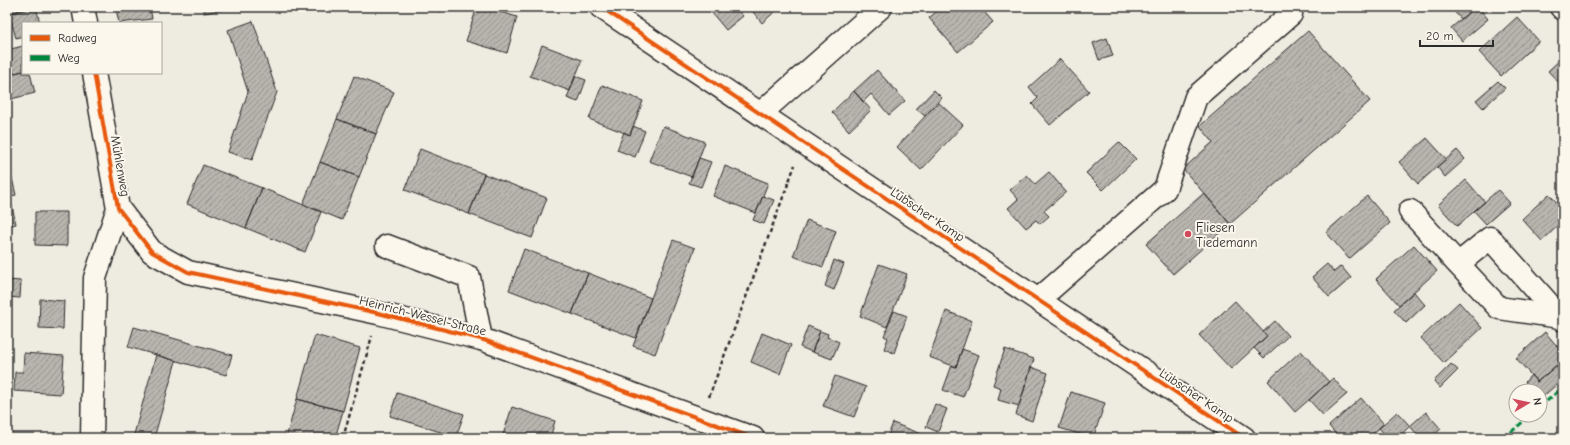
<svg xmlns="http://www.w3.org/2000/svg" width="1570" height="445" font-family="'Comic Neue',sans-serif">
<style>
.building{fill:url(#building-hatch);stroke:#2b2b2b}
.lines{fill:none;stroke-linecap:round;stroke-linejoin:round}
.minor-casing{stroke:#2b2b2b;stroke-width:25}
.path{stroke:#2b2b2b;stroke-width:2.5;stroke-dasharray:4 3;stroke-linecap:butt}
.minor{stroke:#fbf7ec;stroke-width:22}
.quiet{stroke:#00873e;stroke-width:3;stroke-dasharray:6 3;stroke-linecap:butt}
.cycleway-casing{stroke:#fbf7ec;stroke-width:6}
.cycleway{stroke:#e8590c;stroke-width:4}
.poi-dot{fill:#d1495b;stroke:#fbf7ec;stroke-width:1.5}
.labels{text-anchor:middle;stroke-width:4;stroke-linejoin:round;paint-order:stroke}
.street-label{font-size:13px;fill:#2b2b2b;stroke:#fbf7ec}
.poi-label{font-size:13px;fill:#2b2b2b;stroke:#fbf7ec;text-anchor:start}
</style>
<defs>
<pattern id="building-hatch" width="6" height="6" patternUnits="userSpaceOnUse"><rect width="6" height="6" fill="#b8b5ae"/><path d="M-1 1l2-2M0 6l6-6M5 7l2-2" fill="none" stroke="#96938e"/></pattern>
</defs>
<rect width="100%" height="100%" fill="#eeebe0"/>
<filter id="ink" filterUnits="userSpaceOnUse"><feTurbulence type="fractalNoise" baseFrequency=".025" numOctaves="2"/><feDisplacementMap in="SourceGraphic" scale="8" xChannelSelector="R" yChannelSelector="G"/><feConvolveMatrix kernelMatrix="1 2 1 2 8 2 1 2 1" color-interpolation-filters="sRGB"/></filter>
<g filter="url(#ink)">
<path class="building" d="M7,7H25L26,8L7,14Z
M36,7L40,23H23V36L16,38L9,14Z
M127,7H150L152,19L119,23L116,9Z
M203,7H238L204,13Z
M429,7H442L441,12Z
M477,7H485L517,17L507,53L466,41Z
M707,7H735L743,16L726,30Z
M749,7H780L762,23Z
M942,7H980L993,22L958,52L929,18Z
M1391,7H1399L1395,11Z
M1450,7H1475L1461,19Z
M1475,7H1478L1488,19L1462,41L1451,28Z
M1517,17L1539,41L1501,76L1479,52Z
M253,21L277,92L252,160L228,152L248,92L228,30Z
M1308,31L1370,101L1230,224L1183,169L1213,142L1200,126Z
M1107,38L1113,56L1099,60L1093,43Z
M542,45L582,60L570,91L530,76Z
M23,46V71L7,75V50Z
M1563,57V87L1548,71Z
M1060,59L1089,91L1050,125L1032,104L1038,98L1029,87Z
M877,70L905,101L889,115L871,94L863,102L854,91Z
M23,71V73H30L35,93L7,100V75Z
M354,76L394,92L376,134L337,119Z
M575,76L586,80L578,102L567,98Z
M1498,81L1505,88L1483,108L1476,100Z
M602,85L643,101L630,135L589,119Z
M934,90L942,98L925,116L916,109Z
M854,91L871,110L849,131L832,112Z
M938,102L963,125L921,170L897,147Z
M337,119L376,134L359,177L320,162Z
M633,126L645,131L635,157L617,150L624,132L630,135Z
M663,126L705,142L692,177L649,161Z
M1427,138L1446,159L1418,184L1399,162Z
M1119,142L1136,159L1103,190L1086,173Z
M420,149L484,174L469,214L405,190Z
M7,150L12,174L7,175Z
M1457,150L1465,159L1445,177L1437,167Z
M699,158L711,162L701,187L689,183Z
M320,162L359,177L342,220L303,204Z
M203,165L262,188L246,228L187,204Z
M725,166L768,183L756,213L713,196Z
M1049,172L1066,192L1044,211L1049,216L1040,224L1036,220L1026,228L1008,208L1018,199L1010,190L1027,175L1035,184Z
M11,174L16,195L7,197V175Z
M484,174L547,198L532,238L469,214Z
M1466,180L1485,202L1457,226L1438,205Z
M262,188L321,212L305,252L246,228Z
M1498,190L1510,203L1486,224L1474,211Z
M1204,193L1230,224L1173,274L1146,244Z
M1549,194L1563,209V221L1542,241L1522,219Z
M763,196L774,200L764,224L753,220Z
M1367,196L1390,223L1349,259L1326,232Z
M7,197H10L16,224L7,226Z
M35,212H67V246L35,245Z
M807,220L836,231L823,267L793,256Z
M673,240L695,248L655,354L633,346Z
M1414,245L1437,271L1399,305L1376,279Z
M524,249L588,273L572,314L509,290Z
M834,260L844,264L834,290L825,286Z
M879,264L907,274L887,327L860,316Z
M1327,264L1334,272L1341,266L1351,278L1329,297L1312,277Z
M588,273L651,298L636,338L572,314Z
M7,280L21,281L20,298L7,297Z
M1414,292L1425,305L1406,323L1394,310Z
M40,299L64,301L63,329L39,328Z
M1235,301L1267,336L1231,369L1199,335Z
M1459,302L1482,328L1444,363L1421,338Z
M894,311L907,316L894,353L884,349L888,338L884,336Z
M946,311L972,321L956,367L929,357Z
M1275,321L1288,336L1264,358L1254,348L1267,336L1263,332Z
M808,326L820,331L812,352L800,347Z
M134,327L232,355L226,375L128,347Z
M820,331L828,334L827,337L839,342L832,359L812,352Z
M1545,332L1563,353V360L1537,382L1516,358Z
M762,333L791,345L780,374L751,362Z
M315,335L360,348L343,411L297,399Z
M962,349L979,355L963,397L943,390L952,365L956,367Z
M1005,349L1034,359L1019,406L998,400L1001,388L993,385Z
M1301,351L1329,382L1295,412L1268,381Z
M24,353L64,356L61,394L14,391L15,372H23Z
M156,355L176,361L154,438H133Z
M1451,364L1458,370L1440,388L1434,381Z
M1556,366L1563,374V379L1540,399V391H1533L1525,382L1531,375L1537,382Z
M1031,367L1048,373L1032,421L1016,415Z
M835,376L866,387L854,417L823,406Z
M1333,378L1347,394L1323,415L1309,400Z
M1071,392L1105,403L1093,438L1059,428Z
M397,393L464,414L456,437L390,416Z
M1361,398L1384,424L1368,438H1339L1329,426Z
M297,399L343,411L335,438H286Z
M935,404L947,409L938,432L926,427Z
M512,407L555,421L550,438H502Z
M1397,412L1410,426L1397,438H1388L1379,428Z
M1426,412L1441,429L1430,438H1420L1410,426Z
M893,423L924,435L923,438H887Z
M1136,434L1147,438H1134Z"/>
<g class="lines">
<defs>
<path id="minor" d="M83,7L86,23
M601,7L1244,438
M1561,7L1563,9
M94,73L118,208L152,252L188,272L378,313L481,339L753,438
M761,113L881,7
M1410,211L1458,264L1490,238L1563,320
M387,246L469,277L481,339
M1458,264L1499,308L1560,317
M1038,300L1165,189L1196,97L1291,14
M92,438L95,278L118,208"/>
</defs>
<use href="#minor" class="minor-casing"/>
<path class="path" d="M709,397L795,165
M343,438L372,336"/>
<use href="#minor" class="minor"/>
<path class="quiet" d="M1540,407L1563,387
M1504,438L1531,415"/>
<defs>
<path id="cycleway" d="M601,7L1244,438
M94,73L118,208L152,252L188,272L378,313L481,339L753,438"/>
</defs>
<use href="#cycleway" class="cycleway-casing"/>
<use href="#cycleway" class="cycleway"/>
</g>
</g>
<circle class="poi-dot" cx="1188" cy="234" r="4"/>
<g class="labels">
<g class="street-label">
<text transform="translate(121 166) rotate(80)" y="5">Mühlenweg</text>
<text transform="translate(928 214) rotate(34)" y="5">Lübscher Kamp</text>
<text transform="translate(423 315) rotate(14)" y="5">Heinrich-Wessel-Straße</text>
<text transform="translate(1197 395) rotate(34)" y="5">Lübscher Kamp</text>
</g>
<g class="poi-label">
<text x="1196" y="232">Fliesen<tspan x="1196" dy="15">Tiedemann</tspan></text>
</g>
</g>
<rect width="1570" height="445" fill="none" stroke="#fbf7ec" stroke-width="24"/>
<rect x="12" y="12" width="1546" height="421" fill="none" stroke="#2b2b2b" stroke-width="1.5" filter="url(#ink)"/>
<rect x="22" y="22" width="140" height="52" fill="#fbf7ec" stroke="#a8a59f"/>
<rect x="30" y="35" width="20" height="6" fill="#e8590c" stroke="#a8a59f"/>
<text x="58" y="42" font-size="12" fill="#2b2b2b">Radweg</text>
<rect x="30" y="55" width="20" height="6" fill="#00873e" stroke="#a8a59f"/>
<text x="58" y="62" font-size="12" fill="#2b2b2b">Weg</text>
<g transform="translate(1528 403) rotate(81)"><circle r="19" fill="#fbf7ec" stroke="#a8a59f"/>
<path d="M0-3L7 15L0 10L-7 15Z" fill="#d1495b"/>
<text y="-6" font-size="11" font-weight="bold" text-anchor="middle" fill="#2b2b2b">N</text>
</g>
<path d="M1420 40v6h73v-6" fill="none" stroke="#2b2b2b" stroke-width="2"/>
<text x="1426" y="40" font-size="12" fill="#2b2b2b" stroke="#fbf7ec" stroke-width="3" paint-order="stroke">20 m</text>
</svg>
